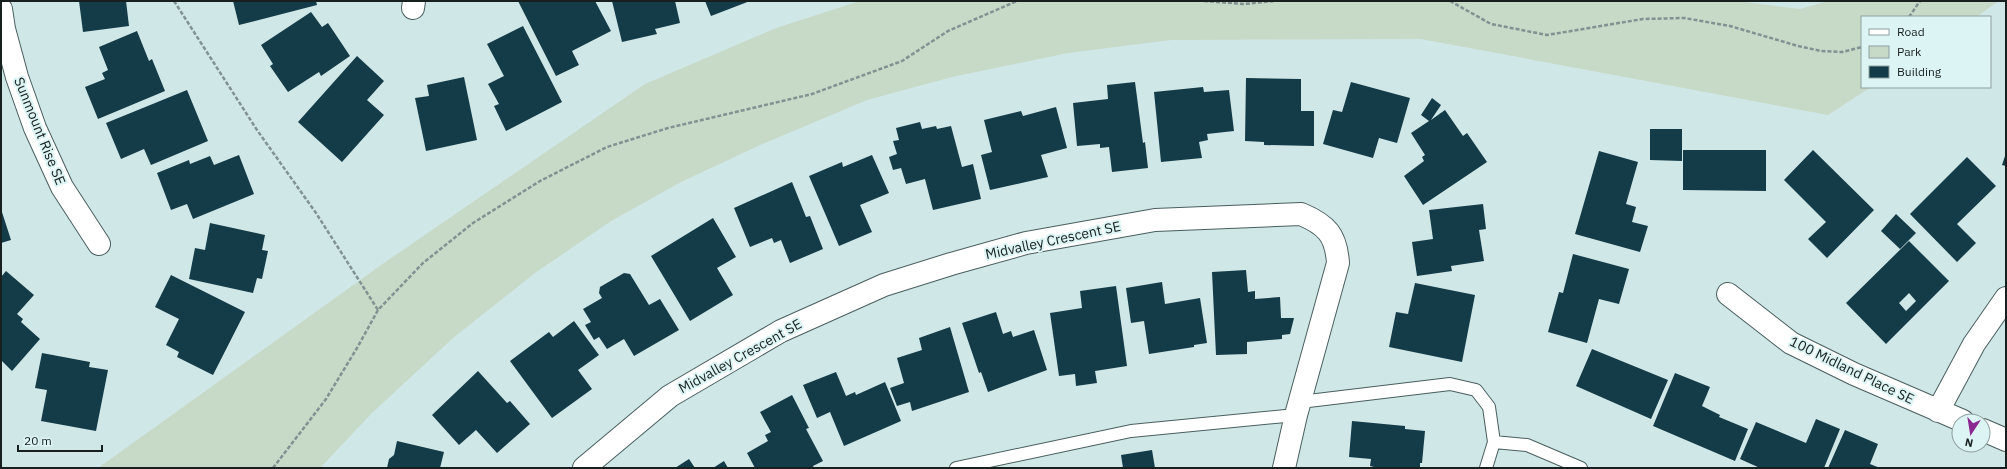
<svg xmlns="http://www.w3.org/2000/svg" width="2007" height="469" font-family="'IBM Plex Sans',sans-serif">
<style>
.green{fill:#c7d9c7}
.building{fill:#143b48;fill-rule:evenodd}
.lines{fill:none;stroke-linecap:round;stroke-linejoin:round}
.lane-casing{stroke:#4a5e5e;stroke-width:14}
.street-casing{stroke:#4a5e5e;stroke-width:24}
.path{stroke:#819292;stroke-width:2.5;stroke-dasharray:4 2;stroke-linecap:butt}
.lane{stroke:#fff;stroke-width:12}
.street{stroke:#fff;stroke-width:22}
.labels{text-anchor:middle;stroke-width:4;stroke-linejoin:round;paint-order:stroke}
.street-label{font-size:14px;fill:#171f1f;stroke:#ddf4f4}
</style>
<rect width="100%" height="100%" fill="#d0e7e7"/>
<path class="green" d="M860,1H1736L1800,9L1828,1H1999L1976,17H1862V87H1871L1828,115L1421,39L1171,40L1068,53L952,77L867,100L758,146L681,182L611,221L535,273L453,338L372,413L320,468H98L384,263L645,84L776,28Z"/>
<path class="building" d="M79,1H126L129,26L83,32Z
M233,1H316L317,5L239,25Z
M518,1H595L611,31L572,51L579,65L556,76Z
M612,1H675L680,23L655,29L657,34L622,42Z
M705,1H750L711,16Z
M311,12L322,27L328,23L350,56L321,76L319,72L288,92L270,66L273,64L261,45Z
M523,26L562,102L506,131L494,106L499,104L488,84L504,76L487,44Z
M137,31L149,61L152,59L165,91L98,119L85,87L105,79L102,73L108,70L99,47Z
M357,56L384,81L367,100L384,115L342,162L298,122Z
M464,77L477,140L426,151L415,98L429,96L427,85Z
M1246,78L1301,79V111H1314V146L1264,145V142L1245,141Z
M1135,82L1143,143L1145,142L1148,168L1112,172L1109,147L1100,148V144L1077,146L1073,103L1108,99L1107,85Z
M1351,82L1410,98L1397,143L1379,138L1373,158L1323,144L1333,110L1342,112Z
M1203,87L1204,92L1229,90L1234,131L1207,134L1208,140L1199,142L1202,158L1161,162L1154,92Z
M187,90L208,141L151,165L144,149L121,159L106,123Z
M1432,98L1441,105L1431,120L1445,110L1463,136L1467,133L1487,162L1423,205L1404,176L1424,161L1422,157L1425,155L1411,133L1429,121L1421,115Z
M1056,107L1067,148L1041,155L1048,177L990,190L981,155L992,152L984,120L1021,111L1023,116Z
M920,122L922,129L936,126L937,129L951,126L962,167L973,164L981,199L933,210L925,179L906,184L901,168L893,170L889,157L897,154L893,141L899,140L896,128Z
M1650,129H1682V161L1650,160Z
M1683,150H1766V191L1683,190Z
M1813,150L1874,210L1827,258L1808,239L1826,222L1784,180Z
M1599,151L1638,162L1626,204L1636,207L1632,222L1648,226L1640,252L1575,234Z
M2006,153V166L2002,165Z
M239,155L254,194L193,219L187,204L171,210L157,173L189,160L190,164L210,156L214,165Z
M872,155L889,193L860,205L872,232L839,246L809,176L842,162L843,167Z
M1967,157L1996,186L1957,224L1976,243L1957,262L1910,214Z
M792,182L806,217L810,216L823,249L790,263L781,240L774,243L772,238L750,247L734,208Z
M1483,204L1486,229L1479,230L1484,261L1451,266L1452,271L1417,276L1412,242L1433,239L1429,210Z
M1,209L11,240L1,243Z
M1896,214L1916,233L1900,249L1881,231Z
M713,218L736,257L717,268L733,295L690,321L651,256Z
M210,223L265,235L262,250L268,251L262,279L257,278L253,293L189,279L195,248L205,250Z
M1909,241L1949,281L1886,344L1846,303ZM1909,293L1916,301L1906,311L1899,303Z
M1573,254L1629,269L1619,304L1599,299L1587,343L1548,332L1559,292L1563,293Z
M1246,270L1248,292L1255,291V299L1280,297L1281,318H1294L1290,334L1282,335V339L1247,342V354L1216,355L1212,272Z
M6,271L34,295L17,314L23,319L21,322L40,339L12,371L1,360V277Z
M624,273L630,274L649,305L660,299L679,330L634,356L624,339L607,349L599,337L594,340L585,325L591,322L583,309L602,298L599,293L600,287Z
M171,275L245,312L213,375L177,357L179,352L166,345L179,319L155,307Z
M1162,282L1165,304L1200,298L1207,343L1194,345V347L1149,354L1144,321L1131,323L1126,288Z
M1415,283L1475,295L1462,362L1389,347L1396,312L1408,314Z
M1116,286L1127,366L1095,371L1097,383L1076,386L1075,374L1059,376L1050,313L1082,308L1080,291Z
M996,312L1003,334L1011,331L1013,337L1034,330L1047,370L988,392L981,372L979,373L962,323Z
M574,321L599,355L578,370L592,389L552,418L510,361L549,332L553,337Z
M950,327L969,392L912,411L910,402L897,406L890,388L904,383L897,358L922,350L919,338Z
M1592,349L1668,380L1651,419L1576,386Z
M42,353L90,362L89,367L108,370L96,431L41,421L47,390L35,388Z
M478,371L507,403L510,401L530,424L497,453L476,430L459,445L432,415Z
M836,372L846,396L855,392L856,395L885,382L901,421L844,446L830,412L817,418L803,385Z
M1675,373L1710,387L1702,406L1720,415L1719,417L1748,429L1735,461L1653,426Z
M792,395L809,428L806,429L823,461L813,466L814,468H755L747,453L768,441L765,435L771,432L760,412Z
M1816,419L1840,429L1824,468H1760L1740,459L1756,422L1806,443Z
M1352,421L1405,426V429L1425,431L1422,463H1420V468H1378L1370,466L1371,459L1349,457Z
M1845,430L1878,444L1870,464L1880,468H1828Z
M397,441L444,452L440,468H387L389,459L394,455Z
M1152,450L1155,468H1123L1121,455Z
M689,459L695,468H675Z
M724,461L728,468H713Z"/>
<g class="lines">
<defs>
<path id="lane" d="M1300,402L1450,384L1476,390L1489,407L1494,442L1486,468
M1494,442L1527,445L1581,468
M956,468L1131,431L1296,415"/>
<path id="street" d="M413,8L414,1
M1,9L4,29L17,77L35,128L62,187L99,244
M1728,294L1791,343L1854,374L1963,421
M1938,411L1974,344L2006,298
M1983,430L2006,440
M584,468L670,396L781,331L884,285L951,264L1026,243L1155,220L1301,214C1327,225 1336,235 1338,263L1296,415L1284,468"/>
</defs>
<use href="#lane" class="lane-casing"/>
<use href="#street" class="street-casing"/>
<path class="path" d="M174,1L257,130L316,213L378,310
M1204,1L1244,4L1274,1
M1450,1L1491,24L1547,35L1643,19L1684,18L1730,26L1798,46L1821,51L1842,52L1862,47
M1909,17L1920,1
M273,468L326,399L357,348L378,310L423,263L473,223L540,181L607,147L668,128L812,94L902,61L948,31L1017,1"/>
<use href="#lane" class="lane"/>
<use href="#street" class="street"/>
</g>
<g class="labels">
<g class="street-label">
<text transform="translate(40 131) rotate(68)" y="5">Sunmount Rise SE</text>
<text transform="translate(1053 240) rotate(-12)" y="5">Midvalley Crescent SE</text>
<text transform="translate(740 356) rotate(-29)" y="5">Midvalley Crescent SE</text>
<text transform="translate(1852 370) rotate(26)" y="5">100 Midland Place SE</text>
</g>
</g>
<rect width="2007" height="469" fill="none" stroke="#171f1f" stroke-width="4"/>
<rect x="1861" y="16" width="130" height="72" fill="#ddf4f4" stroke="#8e9f9f"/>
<rect x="1869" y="29" width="20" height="6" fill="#ffffff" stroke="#8e9f9f"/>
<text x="1897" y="36" font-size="12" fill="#171f1f">Road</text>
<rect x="1869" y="46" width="20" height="12" fill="#c7d9c7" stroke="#8e9f9f"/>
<text x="1897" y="56" font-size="12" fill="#171f1f">Park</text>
<rect x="1869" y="66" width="20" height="12" fill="#143b48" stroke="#8e9f9f"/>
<text x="1897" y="76" font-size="12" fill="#171f1f">Building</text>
<g transform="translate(1971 433) rotate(192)"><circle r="19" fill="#ddf4f4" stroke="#8e9f9f"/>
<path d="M0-3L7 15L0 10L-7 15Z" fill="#8a2790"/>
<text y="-6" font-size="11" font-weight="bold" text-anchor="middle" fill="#171f1f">N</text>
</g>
<path d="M18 445v6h84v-6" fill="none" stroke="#171f1f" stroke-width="2"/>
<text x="24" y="445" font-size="12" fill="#171f1f" stroke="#ddf4f4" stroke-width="3" paint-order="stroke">20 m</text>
</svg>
